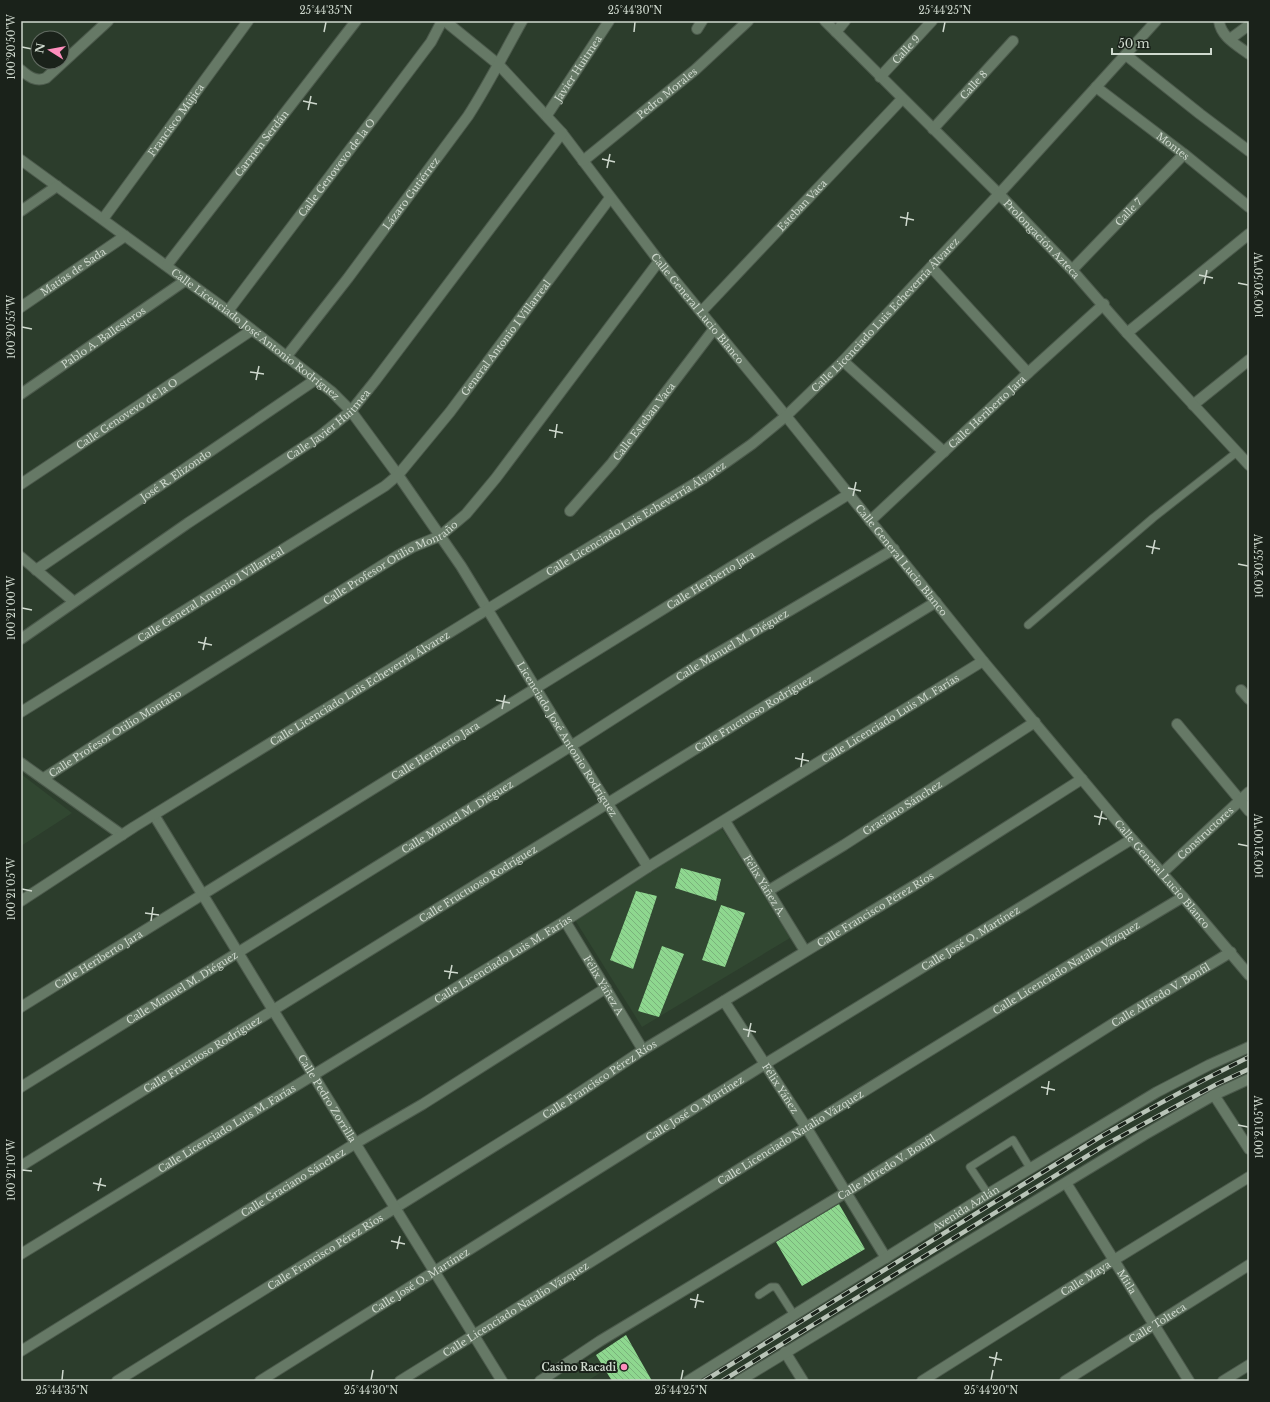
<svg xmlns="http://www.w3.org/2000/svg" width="1270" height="1402" font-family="'Libre Baskerville',serif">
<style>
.built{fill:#314731}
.building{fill:url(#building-back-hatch)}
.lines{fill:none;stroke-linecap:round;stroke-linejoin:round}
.service-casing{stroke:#4c5a4c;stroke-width:9}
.minor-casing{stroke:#4c5a4c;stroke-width:12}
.tertiary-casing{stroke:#4c5a4c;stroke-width:12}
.secondary-casing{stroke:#4c5a4c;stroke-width:12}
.service{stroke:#667966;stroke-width:7}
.minor{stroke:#667966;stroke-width:10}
.tertiary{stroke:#667966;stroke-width:10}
.secondary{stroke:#667966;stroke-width:10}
.rail-casing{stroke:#b9c4b8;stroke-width:4.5}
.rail{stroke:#1a221a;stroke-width:3;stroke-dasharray:9;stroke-linecap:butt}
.ticks{fill:none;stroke:#cfd9ce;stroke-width:1.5}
.poi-dot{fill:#fe8ebd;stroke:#1a221a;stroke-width:1.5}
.labels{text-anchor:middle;stroke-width:4;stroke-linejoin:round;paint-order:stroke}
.street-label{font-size:10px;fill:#cfd9ce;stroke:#1a221a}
.poi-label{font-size:10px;font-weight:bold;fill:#cfd9ce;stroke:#1a221a;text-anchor:end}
.neatline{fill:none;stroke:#cfd9ce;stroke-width:1.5}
.ticks-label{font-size:10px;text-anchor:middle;fill:#cfd9ce}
</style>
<defs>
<pattern id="building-back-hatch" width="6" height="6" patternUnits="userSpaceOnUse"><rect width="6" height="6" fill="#8ed78f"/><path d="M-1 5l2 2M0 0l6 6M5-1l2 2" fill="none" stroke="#7ab27b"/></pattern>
</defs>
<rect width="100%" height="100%" fill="#2c3d2c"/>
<path class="built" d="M21,774L72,813L21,846Z
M721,827L790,938L642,1027L575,920Z
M596,1355L605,1370L587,1381H548Z"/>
<path class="building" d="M681,868L721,879L716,901L675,888Z
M636,891L657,896L633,969L610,960Z
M721,905L745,913L725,967L702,960Z
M662,946L684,954L659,1017L638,1011Z
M839,1204L865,1249L802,1286L776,1242Z
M626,1335L652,1381H612L596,1355Z"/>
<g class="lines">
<defs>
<path id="service" d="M1028,625L1153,518L1237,452
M988,1194L970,1167L1013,1140L1030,1168
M759,1295L771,1287H776L794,1315"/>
<g id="minor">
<path id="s1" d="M445,21L499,65L562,133L659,261L786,416L983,661L1132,839L1183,897L1249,975"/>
<path d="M825,21L999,194L1156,21"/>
<path d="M1219,21C1221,37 1237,45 1249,54"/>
<path d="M697,29L702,21"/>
<path d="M836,32L845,21"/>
<path d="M1230,39L1249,25"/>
<path d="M1126,55L1200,114L1249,151"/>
<path d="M21,70C29,77 36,82 46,78L108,21"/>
<path id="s2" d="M880,77L932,21"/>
<path id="s3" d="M1096,87L1184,154L1249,207"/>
<path id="s4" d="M547,115L609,21"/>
<path id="s5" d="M933,129L1013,41"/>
<path id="s6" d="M21,160L228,311L332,392L351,411L398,475L461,566L571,746L648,867"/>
<path id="s7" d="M583,161L695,70L748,21"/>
<path d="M21,211L57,186"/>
<path id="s8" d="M103,219L248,21"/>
<path id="s9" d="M167,265L356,21"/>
<path d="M931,267L1028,373"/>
<path id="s10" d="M1072,270L1184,154"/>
<path id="s11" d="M21,307L125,236"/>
<path id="s12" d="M228,311L431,42L442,21"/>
<path id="s13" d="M701,312L902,99"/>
<path d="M1127,333L1249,234"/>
<path id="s14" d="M286,357L348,278L468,116C488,85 504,53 522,21"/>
<path d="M843,361L944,452"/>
<path id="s15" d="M21,394L186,280"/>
<path d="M1193,405L1249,360"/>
<path id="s16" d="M21,484L252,330"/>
<path id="s17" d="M570,511L612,463L714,329"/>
<path id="s18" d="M870,521L1028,373L1104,304"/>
<path d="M21,557L73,601"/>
<path id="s19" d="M36,570L315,380"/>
<path id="s20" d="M21,639L188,523L320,436L351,411L375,381L562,133"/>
<path d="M1241,690L1249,699"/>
<path id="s21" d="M21,712L385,486L398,475L450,412L610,198"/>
<path d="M1177,724L1249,811"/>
<path id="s22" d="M44,778L101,741L397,556L413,547L440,536L466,514L496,478L659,261"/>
<path id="s23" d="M725,821L805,951"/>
<path id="s24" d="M1162,873L1249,792"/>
<path id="s25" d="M768,891L844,845L1035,722"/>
<path id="s26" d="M565,921L643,1050"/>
<path id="s27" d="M724,1001L806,1127L886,1258"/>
<path id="s28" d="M21,1007L849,494"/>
<path id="s29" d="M21,1087L571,746L696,666L894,549"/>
<path d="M1214,1095L1249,1149"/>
<path id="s30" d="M21,1166L765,706L936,602"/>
<path id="s31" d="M1066,1183L1189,1381"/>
<path id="s32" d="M21,1254L565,921L648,867L983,661"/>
<path id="s33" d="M21,1351L356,1143L423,1104L606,988"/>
<path d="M785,1352L803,1381"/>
<path id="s34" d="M117,1381L567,1101L643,1050L920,882L1082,779"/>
<path id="s35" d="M260,1381L765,1064L1132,839"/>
<path id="s36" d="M400,1381C661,1219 919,1054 1183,897"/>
<path id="s37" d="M540,1381L600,1341L845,1193L1125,1016L1231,952"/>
<path id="s38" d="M922,1381L1114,1260L1249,1177"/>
<path id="s39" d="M1065,1381L1249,1265"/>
<path d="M1223,1381L1249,1365"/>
</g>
<g id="tertiary">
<path d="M21,763L122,835"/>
<path id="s40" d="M154,815L273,1010L502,1381"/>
<path id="s41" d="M21,901L134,827L540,577L704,478L752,444L786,416L843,361L999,194L1072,270L1127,333L1249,465"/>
</g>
<g id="secondary">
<path id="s42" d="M688,1381L988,1194L1157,1092L1209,1065L1249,1047"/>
<path d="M739,1381L1144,1135L1214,1095L1249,1079"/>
</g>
</defs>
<use href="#service" class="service-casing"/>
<use href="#minor" class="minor-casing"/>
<use href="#tertiary" class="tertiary-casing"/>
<use href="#secondary" class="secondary-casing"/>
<use href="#service" class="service"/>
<use href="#minor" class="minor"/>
<use href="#tertiary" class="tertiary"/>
<use href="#secondary" class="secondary"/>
<defs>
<path id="rail" d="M704,1381L1100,1137C1149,1109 1198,1082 1249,1057
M722,1381L1105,1145L1217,1084L1249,1069"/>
</defs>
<use href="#rail" class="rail-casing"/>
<use href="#rail" class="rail"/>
</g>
<path class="ticks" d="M324,32L326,22M634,32L635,22M943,32L945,22M22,47L32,49M303,101L317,104M308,110L311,96M602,159L615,162M607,168L610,154M900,217L914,220M906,226L908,212M1199,275L1213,278M1238,283L1248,285M1204,284L1207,270M22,327L32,329M250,372L264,374M256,380L259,366M549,430L563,433M555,438L557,424M848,488L861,491M853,496L856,482M1146,546L1160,549M1152,554L1155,540M1238,564L1248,566M22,608L32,610M198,642L212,645M203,650L206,637M496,700L510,703M502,709L505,695M795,758L809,761M801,767L803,753M1094,816L1107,819M1099,825L1102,811M1238,844L1248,846M22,889L32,891M145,913L159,915M151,921L153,907M444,971L458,973M449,979L452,965M743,1029L756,1032M748,1037L751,1023M1041,1087L1055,1090M1047,1095L1049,1081M1238,1125L1248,1127M22,1170L32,1171M93,1183L106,1186M98,1191L101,1178M391,1241L405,1244M397,1249L400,1236M690,1299L704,1302M695,1308L698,1294M989,1357L1002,1360M994,1366L997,1352M62,1380L63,1370M371,1380L373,1370M681,1380L683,1370M991,1380L993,1370"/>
<circle class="poi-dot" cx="624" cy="1367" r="4"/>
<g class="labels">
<g class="street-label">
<text dy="4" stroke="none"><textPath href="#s2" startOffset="38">Calle 9</textPath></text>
<text dy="4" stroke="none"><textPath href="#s4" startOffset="56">Javier Huitmea</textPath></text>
<text dy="4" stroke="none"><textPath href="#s5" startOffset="60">Calle 8</textPath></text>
<text dy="4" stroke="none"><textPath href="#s7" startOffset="108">Pedro Morales</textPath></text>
<text dy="4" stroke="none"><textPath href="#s8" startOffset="123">Francisco Mújica</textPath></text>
<text dy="4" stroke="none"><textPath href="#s9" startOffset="154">Carmen Serdán</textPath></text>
<text dy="4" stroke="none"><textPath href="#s3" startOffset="97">Montes</textPath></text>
<text dy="4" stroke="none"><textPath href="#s12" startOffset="180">Calle Genovevo de la O</textPath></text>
<text dy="4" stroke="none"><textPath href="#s14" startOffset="206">Lázaro Gutiérrez</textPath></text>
<text dy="4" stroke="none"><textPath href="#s13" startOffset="147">Esteban Vaca</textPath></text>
<text dy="4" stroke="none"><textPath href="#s10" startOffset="81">Calle 7</textPath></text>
<text dy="4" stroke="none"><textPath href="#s41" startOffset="1276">Prolongación Azteca</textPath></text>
<text dy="4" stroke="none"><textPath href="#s11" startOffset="63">Matías de Sada</textPath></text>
<text dy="4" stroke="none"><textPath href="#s1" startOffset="384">Calle General Lucio Blanco</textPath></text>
<text dy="4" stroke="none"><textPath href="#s41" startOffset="1048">Calle Licenciado Luis Echeverría Álvarez</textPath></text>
<text dy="4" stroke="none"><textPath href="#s6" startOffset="292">Calle Licenciado José Antonio Rodríguez</textPath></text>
<text dy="4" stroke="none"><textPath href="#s15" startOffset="100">Pablo A. Ballesteros</textPath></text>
<text dy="4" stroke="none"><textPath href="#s21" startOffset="620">General Antonio I Villarreal</textPath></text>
<text dy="4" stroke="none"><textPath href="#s18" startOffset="160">Calle Heriberto Jara</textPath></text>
<text dy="4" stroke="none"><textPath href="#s16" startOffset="127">Calle Genovevo de la O</textPath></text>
<text dy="4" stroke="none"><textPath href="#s17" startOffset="116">Calle Esteban Vaca</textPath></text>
<text dy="4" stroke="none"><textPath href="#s20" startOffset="375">Calle Javier Huitmea</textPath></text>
<text dy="4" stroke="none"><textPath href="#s19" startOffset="169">José R. Elizondo</textPath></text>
<text dy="4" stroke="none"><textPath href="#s41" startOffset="724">Calle Licenciado Luis Echeverría Álvarez</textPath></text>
<text dy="4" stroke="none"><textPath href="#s1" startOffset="708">Calle General Lucio Blanco</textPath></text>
<text dy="4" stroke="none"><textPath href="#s22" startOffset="408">Calle Profesor Otilio Montaño</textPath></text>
<text dy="4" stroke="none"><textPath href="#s28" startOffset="811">Calle Heriberto Jara</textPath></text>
<text dy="4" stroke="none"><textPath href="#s21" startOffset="223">Calle General Antonio I Villarreal</textPath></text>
<text dy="4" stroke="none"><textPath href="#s29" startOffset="837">Calle Manuel M. Diéguez</textPath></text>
<text dy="4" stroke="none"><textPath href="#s41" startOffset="400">Calle Licenciado Luis Echeverría Álvarez</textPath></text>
<text dy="4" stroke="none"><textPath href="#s30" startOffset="861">Calle Fructuoso Rodríguez</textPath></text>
<text dy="4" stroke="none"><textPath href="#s32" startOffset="1021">Calle Licenciado Luis M. Farías</textPath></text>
<text dy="4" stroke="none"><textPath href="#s22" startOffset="84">Calle Profesor Otilio Montaño</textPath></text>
<text dy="4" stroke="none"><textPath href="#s6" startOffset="808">Licenciado José Antonio Rodríguez</textPath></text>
<text dy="4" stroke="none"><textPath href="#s28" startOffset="487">Calle Heriberto Jara</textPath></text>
<text dy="4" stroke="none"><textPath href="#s25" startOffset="158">Graciano Sánchez</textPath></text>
<text dy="4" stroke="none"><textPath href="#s29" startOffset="513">Calle Manuel M. Diéguez</textPath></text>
<text dy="4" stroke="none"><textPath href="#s24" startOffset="59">Constructores</textPath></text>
<text dy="4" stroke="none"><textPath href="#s1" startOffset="1116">Calle General Lucio Blanco</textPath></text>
<text dy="4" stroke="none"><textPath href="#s30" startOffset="537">Calle Fructuoso Rodríguez</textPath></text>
<text dy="4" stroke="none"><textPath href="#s23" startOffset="76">Félix Yáñez A.</textPath></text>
<text dy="4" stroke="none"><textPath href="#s34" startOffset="893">Calle Francisco Pérez Ríos</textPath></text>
<text dy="4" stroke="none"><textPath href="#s35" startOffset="837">Calle José O. Martínez</textPath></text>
<text dy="4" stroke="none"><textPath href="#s28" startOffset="91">Calle Heriberto Jara</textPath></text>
<text dy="4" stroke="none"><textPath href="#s32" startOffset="565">Calle Licenciado Luis M. Farías</textPath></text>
<text dy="4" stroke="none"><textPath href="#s36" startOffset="784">Calle Licenciado Natalio Vázquez</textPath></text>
<text dy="4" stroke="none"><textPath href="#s26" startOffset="75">Félix Yáñez A</textPath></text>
<text dy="4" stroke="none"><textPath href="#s29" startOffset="189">Calle Manuel M. Diéguez</textPath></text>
<text dy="4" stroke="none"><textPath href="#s37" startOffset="731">Calle Alfredo V. Bonfil</textPath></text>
<text dy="4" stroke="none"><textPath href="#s30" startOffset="213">Calle Fructuoso Rodríguez</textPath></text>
<text dy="4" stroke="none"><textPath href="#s34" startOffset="569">Calle Francisco Pérez Ríos</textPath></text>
<text dy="4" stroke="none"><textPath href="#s27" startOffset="104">Félix Yáñez</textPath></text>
<text dy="4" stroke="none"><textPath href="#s40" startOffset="332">Calle Pedro Zorrilla</textPath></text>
<text dy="4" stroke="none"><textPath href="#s35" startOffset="513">Calle José O. Martínez</textPath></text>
<text dy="4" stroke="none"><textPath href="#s32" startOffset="241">Calle Licenciado Luis M. Farías</textPath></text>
<text dy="4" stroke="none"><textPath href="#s36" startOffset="460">Calle Licenciado Natalio Vázquez</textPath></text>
<text dy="4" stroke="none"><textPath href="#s37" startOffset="407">Calle Alfredo V. Bonfil</textPath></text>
<text dy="4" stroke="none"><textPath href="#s33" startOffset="320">Calle Graciano Sánchez</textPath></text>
<text dy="4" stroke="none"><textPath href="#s42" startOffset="327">Avenida Aztlán</textPath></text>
<text dy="4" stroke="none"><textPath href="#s34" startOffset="245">Calle Francisco Pérez Ríos</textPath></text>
<text dy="4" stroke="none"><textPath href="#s38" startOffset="193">Calle Maya</textPath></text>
<text dy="4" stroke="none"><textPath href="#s35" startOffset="189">Calle José O. Martínez</textPath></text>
<text dy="4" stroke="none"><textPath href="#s31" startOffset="116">Mitla</textPath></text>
<text dy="4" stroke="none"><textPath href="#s36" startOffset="136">Calle Licenciado Natalio Vázquez</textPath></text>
<text dy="4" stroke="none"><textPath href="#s39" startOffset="109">Calle Tolteca</textPath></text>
</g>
<g class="poi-label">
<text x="616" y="1371">Casino Racadi</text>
</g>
</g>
<rect width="1270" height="1402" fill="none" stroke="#1a221a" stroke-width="44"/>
<g transform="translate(50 50) rotate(281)"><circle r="19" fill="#1a221a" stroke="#626b62"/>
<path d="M0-3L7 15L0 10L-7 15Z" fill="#fe8ebd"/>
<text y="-6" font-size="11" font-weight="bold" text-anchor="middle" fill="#cfd9ce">N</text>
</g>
<path d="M1112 48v6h99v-6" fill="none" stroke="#cfd9ce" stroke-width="2"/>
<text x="1118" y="48" font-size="12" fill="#cfd9ce" stroke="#1a221a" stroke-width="3" paint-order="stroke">50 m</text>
<rect x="22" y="22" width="1226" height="1358" class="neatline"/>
<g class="ticks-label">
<text x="326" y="14">25°44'35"N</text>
<text x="635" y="14">25°44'30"N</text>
<text x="945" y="14">25°44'25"N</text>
<text transform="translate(11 47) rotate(-90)" y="4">100°20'50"W</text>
<text transform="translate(1259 285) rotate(-90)" y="4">100°20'50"W</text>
<text transform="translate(11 327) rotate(-90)" y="4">100°20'55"W</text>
<text transform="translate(1259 566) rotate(-90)" y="4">100°20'55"W</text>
<text transform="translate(11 608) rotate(-90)" y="4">100°21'00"W</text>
<text transform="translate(1259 846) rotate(-90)" y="4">100°21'00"W</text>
<text transform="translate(11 889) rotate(-90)" y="4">100°21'05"W</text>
<text transform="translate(1259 1127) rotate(-90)" y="4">100°21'05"W</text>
<text transform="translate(11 1170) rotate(-90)" y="4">100°21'10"W</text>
<text x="62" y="1394">25°44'35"N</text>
<text x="371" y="1394">25°44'30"N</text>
<text x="681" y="1394">25°44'25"N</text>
<text x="991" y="1394">25°44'20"N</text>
</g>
</svg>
